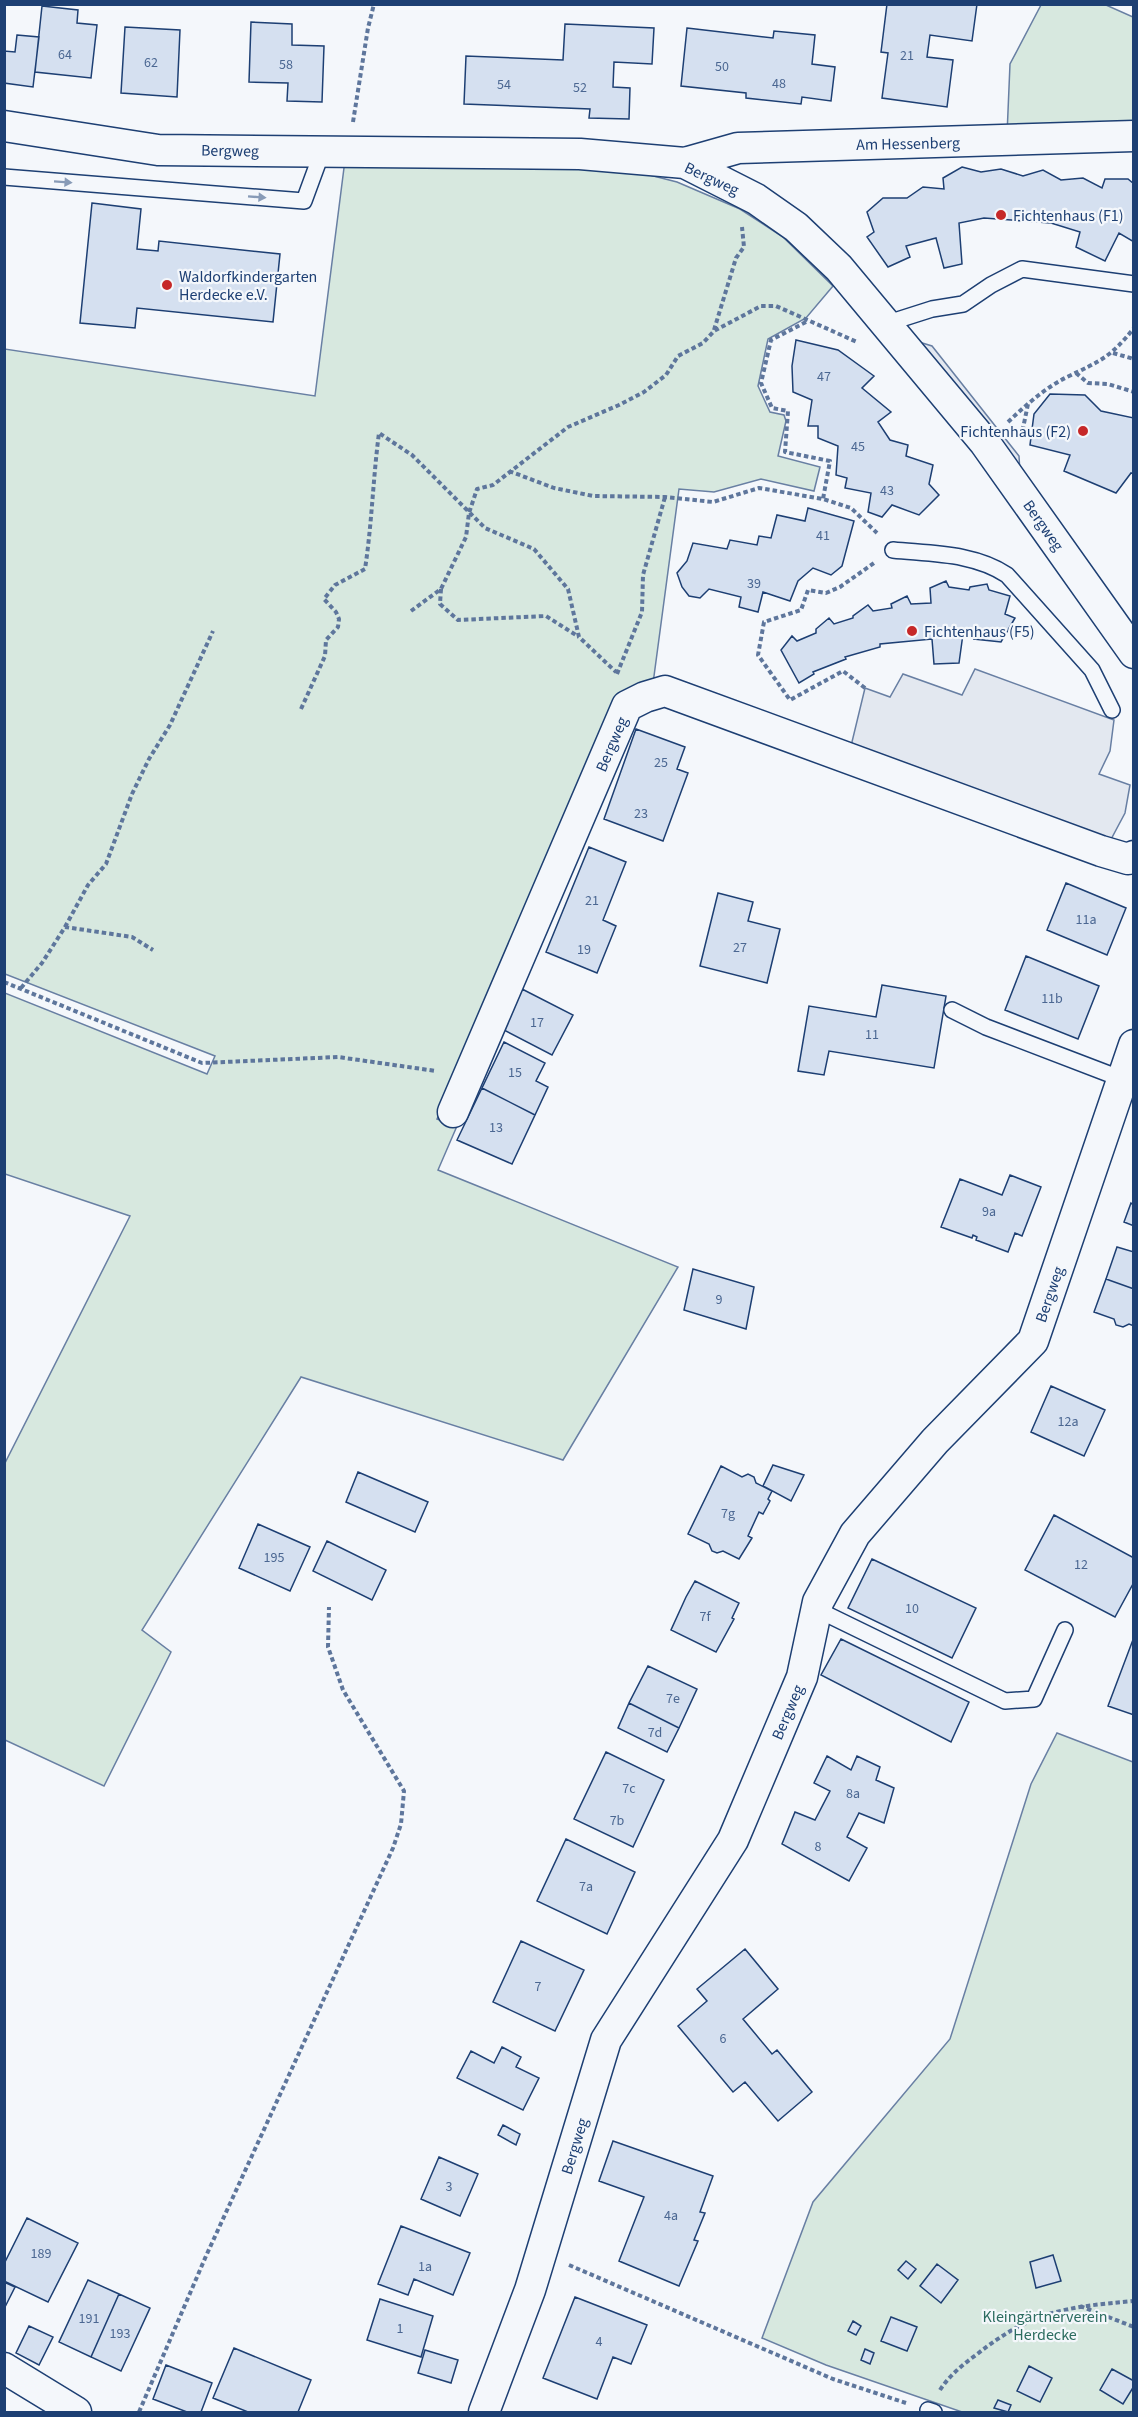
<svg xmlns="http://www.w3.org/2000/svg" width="1138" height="2417" font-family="'Source Sans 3',sans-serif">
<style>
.green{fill:#d7e8df;stroke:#687fa3;stroke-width:1.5}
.parking{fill:#e3e8f0;stroke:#687fa3;stroke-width:1.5}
.building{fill:#d5e0f0;stroke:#1d3f73;stroke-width:1.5}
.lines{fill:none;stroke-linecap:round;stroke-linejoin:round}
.lane-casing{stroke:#1d3f73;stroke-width:18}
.street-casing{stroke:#1d3f73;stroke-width:33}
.path{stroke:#5e769c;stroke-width:4;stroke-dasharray:4.5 3;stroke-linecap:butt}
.lane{stroke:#f4f7fb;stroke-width:15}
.street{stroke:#f4f7fb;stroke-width:30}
.oneway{fill:#889bb7}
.poi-dot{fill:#c62828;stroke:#f4f7fb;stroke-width:2}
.labels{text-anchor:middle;stroke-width:4.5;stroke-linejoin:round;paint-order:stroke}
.number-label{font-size:14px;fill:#4b6792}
.street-label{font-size:16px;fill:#1d3f73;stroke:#f4f7fb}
.poi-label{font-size:16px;fill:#1d3f73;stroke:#f4f7fb;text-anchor:start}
.park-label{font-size:16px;fill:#2c6c60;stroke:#f4f7fb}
</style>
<rect width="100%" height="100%" fill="#f4f7fb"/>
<path class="green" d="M1041,5H1106L1133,17V128L1007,135L1010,64Z
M345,160L626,169L677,182L740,209L783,237L833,286L806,318L768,339L758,386L770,412L784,415L786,421L778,456L820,467L814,491L761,479L714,492L679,489L652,691L461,1065L437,1119L457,1126L438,1170L678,1267L563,1460L301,1377L142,1630L171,1652L104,1786L5,1740L4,1465L130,1216L5,1174V993L207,1074L215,1056L5,974V349L315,396Z
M1057,1733L1133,1762V2412H962L826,2365L762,2338L813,2202L950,2039L1031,1784Z"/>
<path class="parking" d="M919,342L932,346L1019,456L1020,473Z
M975,669L1114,720L1110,751L1099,774L1130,785L1125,813L1109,843L851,746L865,688L890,697L903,674L962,695Z"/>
<path class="building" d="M887,4H977L972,41L930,35L927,57L953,60L947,107L882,98L888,53L881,52Z
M42,6L78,10L77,23L97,25L91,78L35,72Z
M251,22L292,24V45L324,46L322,102L287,101L288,83L249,82Z
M565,24L654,28L652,64L614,62L613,87L630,88L629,119L589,118L590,109L464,104L466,56L563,60Z
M125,27L180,30L177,97L121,93Z
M687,28L773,38L774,31L815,35L812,64L835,67L831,101L802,97L801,104L746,98V93L681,86Z
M17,35L39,37L33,87L4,83V51L15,52Z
M962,167L981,172L1001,169L1023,176L1043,170L1061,180L1083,178L1102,188L1105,179H1128L1134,184V242L1119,233L1105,261L1076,247L1080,232L1051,223L984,218L959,223L962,264L944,268L936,238L906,246L910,257L888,267L867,237L874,232L867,212L883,198H907L923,187L944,189L943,178Z
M92,203L141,209L137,249L158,251L159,241L280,254L273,322L137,308L135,328L80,323Z
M796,340L838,350L874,376L862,388L891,412L878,422L890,440L908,445L906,456L933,465L929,484L939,495L919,515L892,505L882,517L868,512L871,493L845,488L847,478L836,475L838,446L818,438V426H808L812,400L793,392L792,366Z
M1050,394L1085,395L1101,411L1134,418V474L1131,473L1116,493L1064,471L1070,455L1030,445L1034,414Z
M808,508L854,521L842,566L831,575L813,568L798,581L790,601L763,592L758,612L739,607L741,597L709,589L700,598L689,596L682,587L677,573L687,561L693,543L727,549L730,540L757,545L759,536L771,538L777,515L805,521Z
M946,581L949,587L969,590L970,587L987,584L989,590L1010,596L1005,614L1015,618L1001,642L974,639L975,636L963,634L959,663L934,664L932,639L880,644V647L845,657L846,659L813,672L814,674L799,683L781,650L792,636L797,641L816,633V629L829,618L834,624L853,618V616L868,605L873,611L892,608L891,604L907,596L911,604L931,603L930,588Z
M636,729L685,747L677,769L688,773L663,841L604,819Z
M589,847L626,862L603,920L616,926L597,973L546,952Z
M1066,883L1126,908L1107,955L1047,930Z
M718,893L753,902L748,921L780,929L767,983L700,966Z
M1026,956L1099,986L1078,1039L1005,1010Z
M882,985L946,996L934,1068L829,1051L824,1075L798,1071L809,1006L876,1017Z
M522,989L573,1015L552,1055L502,1029Z
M504,1042L545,1063L536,1081L548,1087L535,1115L482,1088Z
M482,1088L535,1115L512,1164L457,1140Z
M1010,1175L1041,1187L1022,1236L1015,1233L1008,1252L976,1240L977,1237L973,1235L972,1238L941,1227L960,1179L1002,1195Z
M1131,1203L1134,1205V1226L1124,1222Z
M1117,1247L1134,1252V1289L1106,1279Z
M693,1269L754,1287L746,1329L684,1310Z
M1106,1279L1134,1289V1326L1129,1324L1123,1327L1116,1325L1114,1319L1094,1312Z
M1051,1386L1105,1410L1084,1456L1031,1432Z
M773,1465L804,1475L791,1501L763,1486Z
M721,1466L742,1477L748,1474L754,1477L756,1483L772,1491L768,1499L770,1501L763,1514L759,1512L748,1536L752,1538L739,1559L723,1551L717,1553L712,1551L709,1544L688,1534Z
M358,1472L428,1502L415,1532L346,1502Z
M1054,1515L1134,1558V1582L1115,1617L1025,1570Z
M258,1524L310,1547L290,1591L239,1568Z
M327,1541L386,1570L372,1600L313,1571Z
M872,1559L976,1608L952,1658L848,1608Z
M695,1581L739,1603L732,1618L734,1619L716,1652L671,1630L686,1597Z
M1134,1637V1715L1108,1706Z
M841,1639L969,1702L951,1742L821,1675Z
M648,1666L697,1689L679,1728L629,1703Z
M629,1703L679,1728L667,1752L618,1728Z
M606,1752L664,1780L633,1847L574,1819Z
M827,1756L851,1770L857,1756L880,1767L876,1780L894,1788L884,1823L859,1813L847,1837L867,1848L849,1881L782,1844L795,1812L815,1820L830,1791L814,1783Z
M566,1839L635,1872L607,1934L537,1901Z
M521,1941L584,1970L555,2031L493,2002Z
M745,1949L778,1989L743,2019L772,2054L777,2050L812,2092L778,2121L745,2082L733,2092L678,2026L707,2001L697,1989Z
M502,2047L521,2057L516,2067L539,2078L523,2110L457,2078L471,2051L494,2063Z
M503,2125L520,2134L516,2145L498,2135Z
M613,2141L713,2176L700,2212L705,2213L694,2240L698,2241L679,2286L619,2261L644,2197L599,2181Z
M439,2157L478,2174L460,2216L421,2199Z
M27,2218L78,2243L48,2302L4,2281V2264Z
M401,2226L470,2253L453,2295L414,2279L408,2295L378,2284Z
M1053,2255L1061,2281L1036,2288L1030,2262Z
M906,2261L916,2269L908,2279L898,2270Z
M937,2264L958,2280L941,2303L920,2286Z
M88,2280L119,2294L91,2357L59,2342Z
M4,2282L15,2287L4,2309Z
M119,2294L150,2308L121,2371L91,2357Z
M575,2297L647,2325L631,2364L613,2357L597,2399L543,2378Z
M380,2299L433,2316L421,2357L367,2340Z
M891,2317L917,2327L907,2351L881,2341Z
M853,2321L861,2326L856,2335L848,2331Z
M29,2326L53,2337L39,2365L16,2353Z
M234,2348L311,2380L298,2412H248L213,2398Z
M865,2349L874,2353L870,2364L861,2360Z
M425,2350L458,2360L451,2383L418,2373Z
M166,2365L212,2383L201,2412H187L153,2399Z
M1029,2366L1052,2378L1040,2402L1017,2391Z
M1112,2369L1134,2381V2386L1123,2404L1100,2390Z
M998,2400L1011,2405L1008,2412L994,2408Z"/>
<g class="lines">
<defs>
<path id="lane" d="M4,177L304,201L322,152
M885,324L932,309L963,304L991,285L1022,269L1134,284
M893,550C932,554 974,553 1007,575L1092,670L1112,710
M952,1010L986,1027L1122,1079
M816,1609L1005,1701L1034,1699L1065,1630
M928,2410L934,2412"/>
<path id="street" d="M4,126L158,150L580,154L685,163L756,199L796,227L839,268L985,443L1134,653
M685,163L738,148L1134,136
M453,1112L627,706L645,697L665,691L1101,851L1128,859L1134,856
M4,2368L76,2412
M484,2412L530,2290L606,2040L733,1840L802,1677L818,1602L855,1534L935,1441L1033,1341L1134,1045"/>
</defs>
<use href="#lane" class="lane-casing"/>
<use href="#street" class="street-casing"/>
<path class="path" d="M353,122L368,28L374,4
M806,322L771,340L761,383L772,408L788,411L785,452L830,461L823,499
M714,330L736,258L744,247L742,227
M1113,353L1134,359
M1076,373L1088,383L1108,384L1134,392
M1008,422C1026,405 1045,388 1067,377C1100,361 1110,358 1134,328
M1021,438L1028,404
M509,471L554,488L593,496L665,497L713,502L759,488L823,499L851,508L877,533
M441,589L440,604L458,620L546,616L579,637
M411,611L441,589L466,537L469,513L477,489L493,485L568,427L619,405L644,392L666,375L678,356L703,343L714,331L761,306H776L857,342
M617,674L642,612L643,575L665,497
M865,688L843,671L790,700L758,655L764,622L801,610L808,590L826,593L840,587L874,563
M301,709L325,656L326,640L338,627L339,619L336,612L324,599L335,585L365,569C372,523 373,478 379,433L412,455L485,528L534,549L568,589L579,637L616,672
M65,927L88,885L106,864L132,794L149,759L170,725L213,631
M4,982L202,1063L338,1057L436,1071
M21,988L42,963L65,927L132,937L153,950
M569,2265L833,2379L906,2403
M1080,2306L1134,2327
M940,2390C949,2376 962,2365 976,2355C1031,2311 1066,2307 1134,2301
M139,2412L206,2256L393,1848L401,1824L404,1791L343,1690L328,1647L329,1607"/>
<use href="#lane" class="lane"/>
<use href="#street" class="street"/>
</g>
<defs><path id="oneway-solid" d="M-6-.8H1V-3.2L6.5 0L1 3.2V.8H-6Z" transform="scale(1.5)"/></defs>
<g class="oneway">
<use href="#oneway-solid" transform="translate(63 182) rotate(4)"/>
<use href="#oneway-solid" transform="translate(257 197) rotate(4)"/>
</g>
<g class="poi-dot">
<circle cx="1001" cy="215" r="6"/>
<circle cx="167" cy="285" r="6"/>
<circle cx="1083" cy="431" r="6"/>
<circle cx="912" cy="631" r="6"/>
</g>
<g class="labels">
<g class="number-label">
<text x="65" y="59">64</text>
<text x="907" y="60">21</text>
<text x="151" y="67">62</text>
<text x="286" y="69">58</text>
<text x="722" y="71">50</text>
<text x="779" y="88">48</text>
<text x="504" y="89">54</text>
<text x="580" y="92">52</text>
<text x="824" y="381">47</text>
<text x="858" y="451">45</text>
<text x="887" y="495">43</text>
<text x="823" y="540">41</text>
<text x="754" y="588">39</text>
<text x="661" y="767">25</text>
<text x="641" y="818">23</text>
<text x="592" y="905">21</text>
<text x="1086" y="924">11a</text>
<text x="740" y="952">27</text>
<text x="584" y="954">19</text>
<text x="1052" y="1003">11b</text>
<text x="537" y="1027">17</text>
<text x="872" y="1039">11</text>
<text x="515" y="1077">15</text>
<text x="496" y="1132">13</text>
<text x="989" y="1216">9a</text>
<text x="719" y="1304">9</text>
<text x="1068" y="1426">12a</text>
<text x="728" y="1518">7g</text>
<text x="274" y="1562">195</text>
<text x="1081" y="1569">12</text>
<text x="912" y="1613">10</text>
<text x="705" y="1621">7f</text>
<text x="673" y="1703">7e</text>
<text x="655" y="1737">7d</text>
<text x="629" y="1793">7c</text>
<text x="853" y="1798">8a</text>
<text x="617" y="1825">7b</text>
<text x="818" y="1851">8</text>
<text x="586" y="1891">7a</text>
<text x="538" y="1991">7</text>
<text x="723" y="2043">6</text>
<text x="449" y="2191">3</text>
<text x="671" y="2220">4a</text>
<text x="41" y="2258">189</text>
<text x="425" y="2271">1a</text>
<text x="89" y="2323">191</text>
<text x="400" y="2333">1</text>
<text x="120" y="2338">193</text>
<text x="599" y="2346">4</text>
</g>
<g class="street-label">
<text transform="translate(908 143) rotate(-1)" y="6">Am Hessenberg</text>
<text transform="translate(230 150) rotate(1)" y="6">Bergweg</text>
<text transform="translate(712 178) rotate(25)" y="6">Bergweg</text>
<text transform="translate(1044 525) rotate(55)" y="6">Bergweg</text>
<text transform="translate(611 744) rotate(-67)" y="6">Bergweg</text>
<text transform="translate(1049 1294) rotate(-71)" y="6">Bergweg</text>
<text transform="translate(787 1712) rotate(-67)" y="6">Bergweg</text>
<text transform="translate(574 2146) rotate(-73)" y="6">Bergweg</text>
</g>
<g class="poi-label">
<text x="1013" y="221">Fichtenhaus (F1)</text>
<text x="179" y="282">Waldorfkindergarten<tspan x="179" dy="18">Herdecke e.V.</tspan></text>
<text x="1071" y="437" text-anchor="end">Fichtenhaus (F2)</text>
<text x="924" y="637">Fichtenhaus (F5)</text>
</g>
<g class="park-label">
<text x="1045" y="2322">Kleingärtnerverein<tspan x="1045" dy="18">Herdecke</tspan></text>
</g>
</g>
<rect width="1138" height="2417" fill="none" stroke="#1d3f73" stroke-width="12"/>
</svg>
